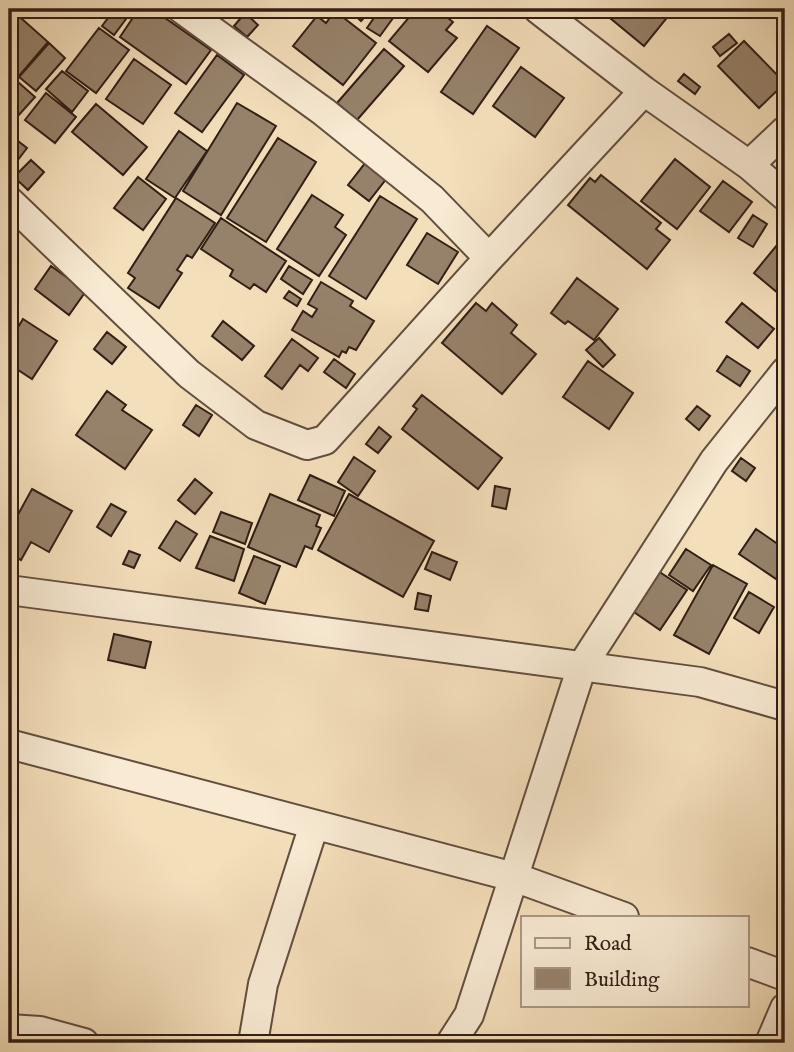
<svg xmlns="http://www.w3.org/2000/svg" width="794" height="1052" font-family="'IM FELL English',serif">
<style>
.building{fill:#96826b;stroke:#311e15;stroke-width:2}
.lines{fill:none;stroke-linecap:round;stroke-linejoin:round}
.street-casing{stroke:#624e3e;stroke-width:32}
.street{stroke:#f8ead3;stroke-width:28}
</style>
<rect width="100%" height="100%" fill="#f4dfbb"/>
<filter id="stains"><feTurbulence type="fractalNoise" baseFrequency=".00286" numOctaves="4"/><feColorMatrix values="0 0 0 0 .2 0 0 0 0 .09 0 0 0 0 .02 0 0 0 .5 -.17"/></filter>
<radialGradient id="worn" r=".72"><stop offset=".6" stop-color="#630" stop-opacity="0"/><stop offset="1" stop-color="#630" stop-opacity=".3"/></radialGradient>
<path class="building" d="M125,9H152L211,50L186,84L120,37L132,19L122,12Z
M350,9H372L361,21L349,10Z
M380,9H389L396,14L380,36L367,28Z
M416,9H422L426,12L429,9H437L453,22L446,30L457,38L428,72L389,41Z
M599,9H674L644,46Z
M114,10L126,19L114,35L102,26Z
M13,11L48,42L19,76L9,68V15Z
M335,11L376,43L343,85L293,46L317,16L326,23Z
M245,13L258,25L247,37L234,26Z
M487,26L519,48L473,114L441,92Z
M99,28L129,50L96,93L66,71Z
M729,34L737,43L720,56L713,47Z
M744,41L785,83L759,108L718,66Z
M49,43L65,58L36,91L19,77Z
M384,49L404,66L357,120L337,103Z
M217,55L244,75L202,132L175,113Z
M134,59L171,85L143,124L106,99Z
M521,67L564,98L535,137L493,106Z
M62,71L88,91L72,112L46,89Z
M9,74L35,97L9,126Z
M684,74L700,87L695,94L678,81Z
M46,93L76,117L55,143L25,120Z
M237,103L276,126L221,215L183,191Z
M96,104L147,147L123,175L72,132Z
M179,131L207,151L175,198L146,179Z
M9,134L27,148L11,169L9,168Z
M278,138L316,162L266,242L227,218Z
M675,159L710,187L677,229L641,201Z
M31,160L44,172L28,190L14,177Z
M366,162L387,178L369,201L348,185Z
M601,175L661,223L656,229L670,240L647,269L568,205L590,178L595,182Z
M138,177L166,199L143,230L114,208Z
M723,181L752,202L729,232L700,211Z
M312,195L343,215L335,227L346,235L319,276L277,249Z
M380,196L417,219L366,299L329,276Z
M176,198L215,223L192,258L187,255L177,270L182,273L159,308L128,288L135,278L128,273Z
M753,215L767,224L753,247L738,238Z
M221,218L286,261L266,292L254,284L250,289L230,276L233,270L201,249Z
M427,233L458,252L438,284L407,265Z
M782,239L785,242V299L754,273Z
M51,266L86,291L69,315L35,289Z
M289,266L312,280L303,294L281,279Z
M577,278L618,309L594,340L568,321L565,324L551,313Z
M321,282L353,301L350,306L374,321L356,350L349,347L346,353L342,351L339,357L292,330L303,311L312,317L317,309L308,304Z
M289,291L301,299L297,306L284,298Z
M476,303L486,311L492,303L517,325L511,333L536,354L502,394L442,343Z
M742,303L774,329L758,348L726,322Z
M23,319L57,341L32,379L9,364V342Z
M223,321L254,346L242,360L212,336Z
M107,332L126,347L112,364L94,349Z
M599,338L615,355L603,367L586,350Z
M292,339L318,358L308,371L300,365L282,389L265,376Z
M727,356L750,371L740,386L717,371Z
M334,359L355,374L346,388L324,372Z
M588,361L633,393L609,429L563,397Z
M107,391L126,405L122,410L152,430L125,469L76,435Z
M422,395L502,458L478,489L402,429L417,409L413,406Z
M196,405L212,415L199,436L183,425Z
M697,406L710,416L699,430L686,419Z
M379,427L391,437L378,453L366,444Z
M354,457L375,471L358,496L338,482Z
M741,458L755,468L746,481L732,471Z
M310,475L345,491L334,516L298,500Z
M195,479L212,493L195,514L178,500Z
M495,486L510,489L506,509L492,506Z
M32,489L72,511L49,552L31,542L21,560L9,553V531Z
M270,494L320,515L316,526L321,528L312,549L305,546L296,567L248,547Z
M349,494L434,541L403,597L318,550Z
M111,504L126,512L111,536L97,527Z
M221,512L252,523L245,544L213,532Z
M176,521L197,534L180,561L159,548Z
M756,529L785,549V585L739,554Z
M210,536L244,549L234,581L196,568Z
M686,549L711,565L693,591L669,575Z
M129,551L140,555L134,568L123,564Z
M432,552L457,562L450,580L425,569Z
M254,556L280,566L265,604L239,593Z
M713,565L747,584L709,654L674,635Z
M658,571L687,590L660,630L631,610Z
M749,592L774,607L759,633L734,618Z
M418,593L431,596L428,611L415,609Z
M114,634L151,642L145,668L108,660Z"/>
<g class="lines">
<defs>
<path id="street" d="M182,9L324,112L432,199L489,258
M538,9L644,91L749,165L785,196
M749,165L785,131
M9,201L189,374L256,425L307,445L325,440L489,258L644,91
M9,590L700,682L785,706
M9,744L514,877L624,917
M747,962L785,976
M9,1029L40,1031L84,1043
M253,1043L263,984L314,825
M451,1043L469,1015L582,666L714,461L785,372
M770,1043L785,1008"/>
</defs>
<use href="#street" class="street-casing"/>
<use href="#street" class="street"/>
</g>
<rect width="794" height="1052" fill="none" stroke="#f4dfbb" stroke-width="35"/>
<rect x="10" y="10" width="773" height="1031" fill="none" stroke="#311e15" stroke-width="3.5"/>
<rect x="18" y="18" width="759" height="1017" fill="none" stroke="#311e15" stroke-width="2"/>
<rect x="521" y="916" width="228" height="91" fill="#f8ead3" stroke="#a89887" stroke-width="2"/>
<rect x="535" y="938" width="35" height="10" fill="#f8ead3" stroke="#a89887" stroke-width="2"/>
<text x="584" y="950" font-size="21" fill="#311e15">Road</text>
<rect x="535" y="968" width="35" height="21" fill="#96826b" stroke="#a89887" stroke-width="2"/>
<text x="584" y="986" font-size="21" fill="#311e15">Building</text>
<rect width="100%" height="100%" filter="url(#stains)"/>
<rect width="100%" height="100%" fill="url(#worn)"/>
</svg>
